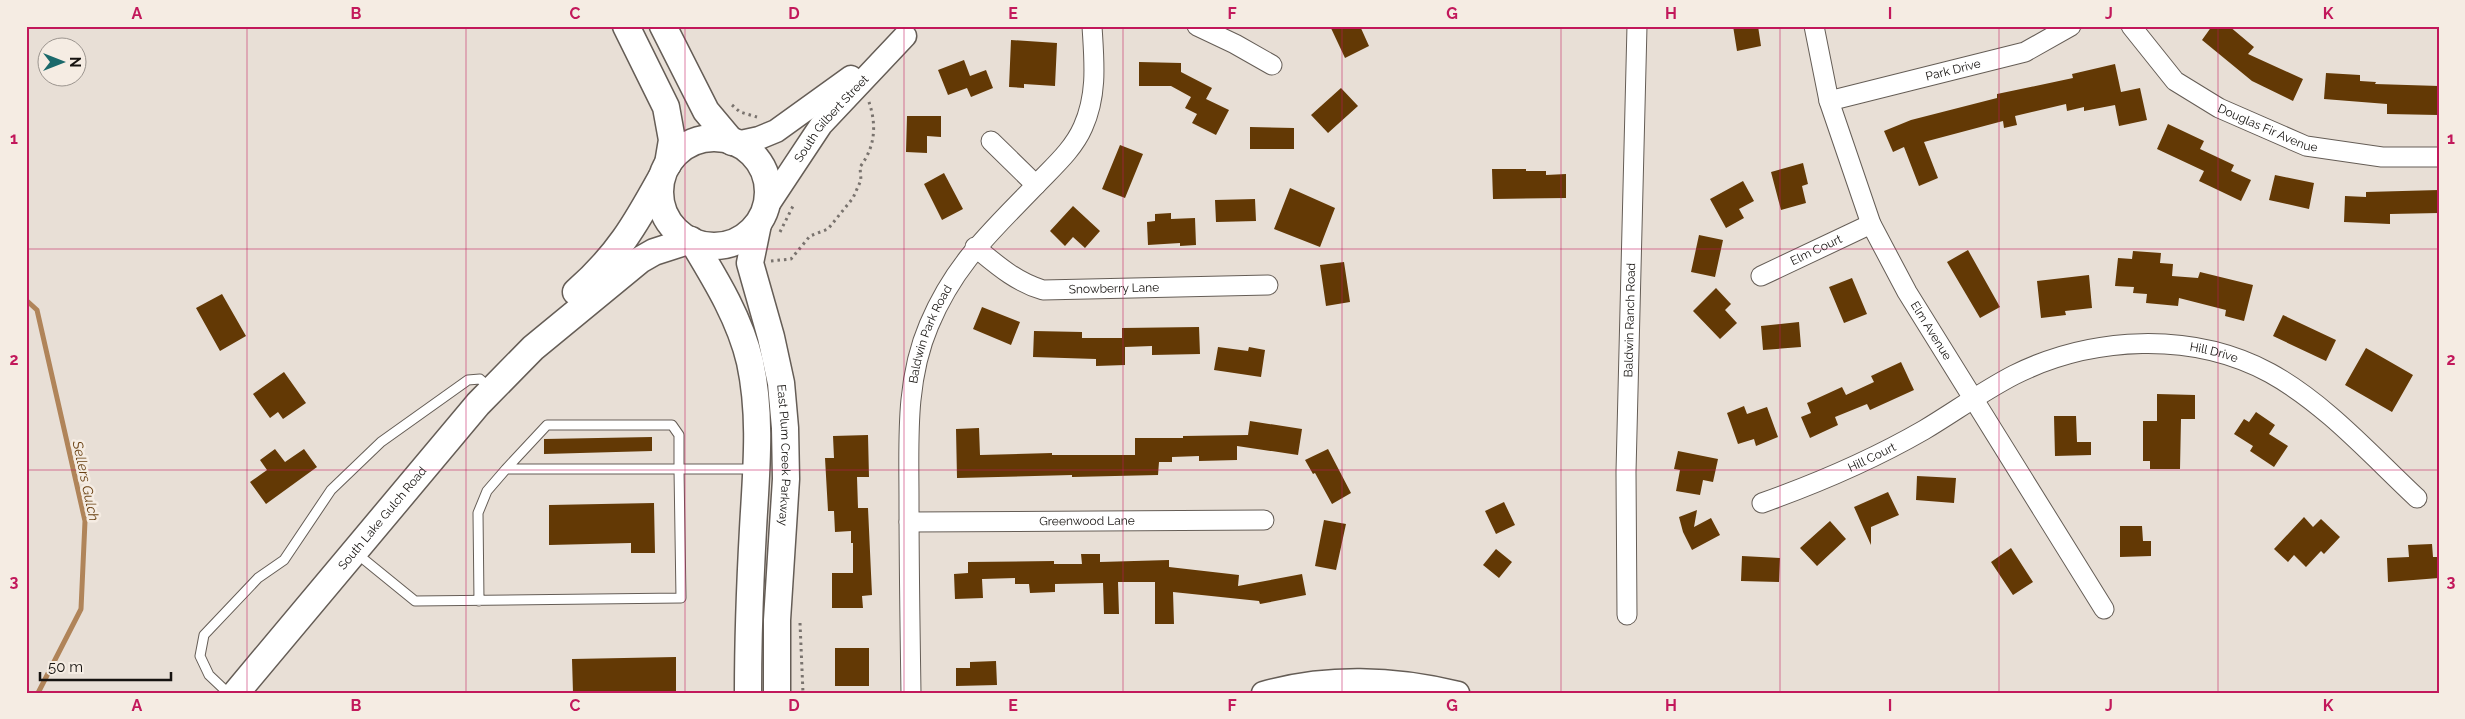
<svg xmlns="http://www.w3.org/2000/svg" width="2465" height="719" font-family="Raleway,sans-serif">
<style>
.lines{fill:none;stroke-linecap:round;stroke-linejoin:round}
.stream{stroke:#b08459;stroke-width:5}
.building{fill:#633905}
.service-casing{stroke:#655d56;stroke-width:11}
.minor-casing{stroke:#655d56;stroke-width:21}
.tertiary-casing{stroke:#655d56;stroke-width:25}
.secondary-casing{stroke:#655d56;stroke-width:29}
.path{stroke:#79736e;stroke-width:3;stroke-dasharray:2.5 4;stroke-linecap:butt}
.service{stroke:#fff;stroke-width:9}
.minor{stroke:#fff;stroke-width:19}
.tertiary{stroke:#fff;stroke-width:22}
.secondary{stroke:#fff;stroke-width:26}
.grid{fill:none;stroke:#c2185b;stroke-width:1;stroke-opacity:0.55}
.labels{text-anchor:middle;stroke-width:5;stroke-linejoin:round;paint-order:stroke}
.street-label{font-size:12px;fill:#161310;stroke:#f5ece3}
.water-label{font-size:14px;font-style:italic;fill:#694012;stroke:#f5ece3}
.neatline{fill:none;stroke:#c2185b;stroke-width:2}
.grid-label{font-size:16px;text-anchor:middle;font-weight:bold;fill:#c2185b}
</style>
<rect width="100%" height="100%" fill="#e8dfd6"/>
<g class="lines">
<path class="stream" d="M26,300L37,310L85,521L81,609L38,693"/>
</g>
<path class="building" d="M1330,26H1360L1369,46L1345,58Z
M1733,26H1758L1761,46L1737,51Z
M2212,26H2229L2254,47L2248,54L2303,79L2293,101L2252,81L2202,40Z
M1011,40L1057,43L1055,86L1024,84V88L1009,87Z
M964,60L970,76L986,70L993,88L971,97L967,88L948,95L938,70Z
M1139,62L1181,63V72L1212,88L1206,99L1229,110L1216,135L1192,123L1197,114L1185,108L1191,97L1171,86H1139Z
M2115,64L2121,92L2140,88L2147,120L2119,126L2115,105L2084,111V107L2067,111L2066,104L2015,116L2017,125L2004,128L2003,121L1924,142L1938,178L1919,186L1904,147L1893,152L1884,131L1911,120L1997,98V94L2073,78L2072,74Z
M2326,73L2360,75V81L2376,82L2375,84L2439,86L2438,115L2387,114V104L2324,99Z
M1341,88L1358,106L1328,133L1311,115Z
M907,116H941V137L927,136V153L906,152Z
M2168,124L2204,141L2200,149L2234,165L2231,171L2251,180L2241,201L2199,181L2204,171L2157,149Z
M1250,127L1294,128V149H1250Z
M1120,145L1143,154L1125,198L1102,189Z
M1803,163L1808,184L1802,186L1806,203L1781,210L1771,172Z
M1492,169H1526V171H1546V175L1566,174V198L1493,199Z
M944,173L963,209L942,220L924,184Z
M2275,175L2314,183L2309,209L2269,200Z
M1743,181L1754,201L1739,209L1744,218L1726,228L1710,199Z
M1290,188L1335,208L1320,247L1274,229Z
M2439,190V213L2390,214V224L2344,222L2345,196L2366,197V192Z
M1255,199L1256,221L1216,222L1215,200Z
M1073,206L1100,231L1085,248L1073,237L1065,246L1050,231Z
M1171,213V219L1195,218L1196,245L1180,246V243L1148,245L1147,222L1155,221V214Z
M1699,235L1723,240L1715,277L1691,272Z
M1968,250L2000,307L1980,318L1947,262Z
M2133,251L2161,253L2160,263L2173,264L2172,276L2198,278L2200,272L2253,285L2244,321L2225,316L2226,310L2179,298L2178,306L2146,303L2147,294L2133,293L2134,287L2115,286L2118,258L2132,259Z
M1344,262L1350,302L1326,306L1320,265Z
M2089,275L2092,308L2065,311L2066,315L2041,318L2037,281Z
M1852,278L1867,314L1844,323L1829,287Z
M1716,288L1731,304L1725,310L1737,323L1720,339L1693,311Z
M222,294L246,336L220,351L196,308Z
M982,307L1020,322L1011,345L973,329Z
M2283,315L2336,340L2326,361L2273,336Z
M1799,322L1801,347L1763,350L1761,326Z
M1199,327L1200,354L1152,355V346L1125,347V365L1096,366V359L1033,357L1034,331L1082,332V338H1122V328Z
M1218,347L1248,351L1249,347L1265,350L1261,377L1214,370Z
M2366,348L2413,375L2392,412L2345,385Z
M1901,362L1914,390L1870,410L1867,404L1835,417L1838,425L1810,438L1801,417L1811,413L1807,403L1842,387L1846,395L1874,382L1871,376Z
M284,372L306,403L283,419L278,412L270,418L253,394Z
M2157,394L2195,395V419H2181L2180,469H2150V461H2143V421H2157Z
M1744,406L1747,414L1767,407L1778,437L1756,446L1754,439L1738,444L1727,413Z
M2256,412L2275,425L2269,434L2288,446L2274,467L2250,451L2253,446L2234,434L2244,419L2249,422Z
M2054,416H2076L2077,442H2091V455L2055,456Z
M1250,421L1302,429L1298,455L1237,446V460L1199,461V456L1172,457V462H1159L1158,475L1072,477V475L957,478L956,429L979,428L980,455L1052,453V455H1135V438H1183V436L1248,435Z
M868,435L869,477H857L858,508H868L872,595L862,596L863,608H832V573H853V543H851V531L835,532L834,511H828L825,458H834L833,436Z
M652,437V451L544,454V439Z
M275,449L285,462L304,449L317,467L266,504L250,482L267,470L260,460Z
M1328,449L1351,493L1332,504L1315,473L1313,474L1305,460Z
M1678,451L1718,459L1713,482L1703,480L1700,495L1676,491L1680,470L1674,469Z
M1917,476L1956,478L1954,503L1916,500Z
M1888,492L1899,515L1871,527V545L1854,507Z
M1504,502L1515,525L1496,534L1485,511Z
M654,503L655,553H631V543L549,545V505Z
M1697,510L1694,527L1711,518L1720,535L1692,550L1683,532L1679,517Z
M2304,517L2313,527L2321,519L2340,537L2324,554L2321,551L2306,567L2294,555L2288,562L2274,549Z
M1324,520L1346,524L1336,570L1315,566Z
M1830,521L1846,539L1817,566L1800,548Z
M2120,526H2142L2143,541H2151V556L2120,557Z
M2432,544L2433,557H2439V578L2388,582L2387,558L2409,557L2408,545Z
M2011,548L2033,582L2013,595L1991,562Z
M1496,549L1512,562L1499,578L1483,565Z
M1081,554H1100V562L1169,560V567L1239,575L1238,586L1302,574L1306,595L1260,604L1259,601L1173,592L1174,624H1155V582H1118L1119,614H1104L1103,583L1055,584V592L1030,593L1029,584H1015V578L982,579L983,598L955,599L954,574L968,573V562L1054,561V564H1082Z
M1742,556L1780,558L1779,582L1741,581Z
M835,648H869V686H835Z
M676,657V693H573L572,659Z
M996,661L997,685L956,686V668H970V662Z"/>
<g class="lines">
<defs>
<path id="service" d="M506,469L547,425H672L679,435V469H754
M356,553L415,601L681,598L679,469H506L487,491L478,513L479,601
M228,693L209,675L200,656L204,635L258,578L284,560L331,490L381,442L468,380L480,379L490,388"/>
<g id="minor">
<path d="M1197,26L1235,44L1272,65"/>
<path id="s1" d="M1814,26L1829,101L1871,224L1907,292L2104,609"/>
<path id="s2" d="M2131,26L2175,81L2219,108L2306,146L2382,157H2439"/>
<path id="s3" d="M1829,101L2025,52L2071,26"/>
<path d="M991,141L1036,185"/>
<path id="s4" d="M975,247C997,265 1016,282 1043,290L1268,285"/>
<path id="s5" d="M1761,276L1871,224"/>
<path id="s6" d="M1762,503C1818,483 1872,460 1924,430C1954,412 1983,391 2014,375C2092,336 2192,331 2270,373C2326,404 2371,455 2417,498"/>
<path id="s7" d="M909,522L1264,520"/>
<path id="s8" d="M1627,615L1626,472L1637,26"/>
<path id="s9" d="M911,693C910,628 909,564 909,500C909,441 905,381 929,325C955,263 991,232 1036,185C1053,167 1073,150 1083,127C1098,94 1094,60 1092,26"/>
</g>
<g id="tertiary">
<path d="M736,143L759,138L776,131L851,77"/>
<path id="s10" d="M766,208L821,125L905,36"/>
<path d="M1263,693C1326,675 1394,677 1458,693"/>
</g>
<g id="secondary">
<path d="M626,26L666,107L672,140L668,164"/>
<path d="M663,26L706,111L732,142"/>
<circle cx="714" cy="192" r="54"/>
<path id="s11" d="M758,224L750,263L771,337L781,383L785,428L786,479L777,620V693"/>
<path d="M693,242C716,280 740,319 750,362C762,417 756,473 753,529C750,584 748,638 748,693"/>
<path d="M576,292C618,255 635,225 661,178"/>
<path id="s12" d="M236,693L478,404L533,348L640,260L654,252L691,240"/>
</g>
</defs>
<use href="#service" class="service-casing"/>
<use href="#minor" class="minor-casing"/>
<use href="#tertiary" class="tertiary-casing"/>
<use href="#secondary" class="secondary-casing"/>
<path class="path" d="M732,105L740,112L757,117
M780,232L793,206
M771,261L791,259L810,236L828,229L853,198L861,180L860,167C875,147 877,126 869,102
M800,623L803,693"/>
<use href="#service" class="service"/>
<use href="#minor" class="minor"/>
<use href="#tertiary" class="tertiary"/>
<use href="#secondary" class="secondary"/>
</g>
<path class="grid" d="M247,26V693M466,26V693M685,26V693M904,26V693M1123,26V693M1342,26V693M1561,26V693M1780,26V693M1999,26V693M2218,26V693M26,249H2439M26,470H2439"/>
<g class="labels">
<g class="street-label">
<text dy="4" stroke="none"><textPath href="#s3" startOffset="128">Park Drive</textPath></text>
<text dy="4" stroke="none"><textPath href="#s10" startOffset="111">South Gilbert Street</textPath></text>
<text dy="4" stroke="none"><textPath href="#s2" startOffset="175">Douglas Fir Avenue</textPath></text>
<text dy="4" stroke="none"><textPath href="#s5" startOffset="61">Elm Court</textPath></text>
<text dy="4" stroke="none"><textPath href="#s4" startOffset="152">Snowberry Lane</textPath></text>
<text dy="4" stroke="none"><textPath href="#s8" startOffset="295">Baldwin Ranch Road</textPath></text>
<text dy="4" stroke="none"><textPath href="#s1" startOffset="329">Elm Avenue</textPath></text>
<text dy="4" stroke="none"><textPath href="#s9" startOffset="362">Baldwin Park Road</textPath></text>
<text dy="4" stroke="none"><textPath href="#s6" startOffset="489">Hill Drive</textPath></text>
<text dy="4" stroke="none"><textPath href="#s11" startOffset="236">East Plum Creek Parkway</textPath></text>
<text dy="4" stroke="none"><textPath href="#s6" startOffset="119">Hill Court</textPath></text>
<text dy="4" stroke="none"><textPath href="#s12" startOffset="228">South Lake Gulch Road</textPath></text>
<text dy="4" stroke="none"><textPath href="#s7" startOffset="178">Greenwood Lane</textPath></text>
</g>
<g class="water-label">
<text transform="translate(86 481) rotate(78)" y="5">Sellers Gulch</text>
</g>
</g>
<rect width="2465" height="719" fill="none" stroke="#f5ece3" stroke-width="55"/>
<g transform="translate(62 62) rotate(90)"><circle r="24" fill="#f5ece3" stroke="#9c958f"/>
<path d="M0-4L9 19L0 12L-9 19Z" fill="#1b696b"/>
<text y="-8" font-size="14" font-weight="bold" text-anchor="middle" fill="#161310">N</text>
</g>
<path d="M40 672v8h131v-8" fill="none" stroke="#161310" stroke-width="2.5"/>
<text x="48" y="672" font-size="15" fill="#161310" stroke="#f5ece3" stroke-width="4" paint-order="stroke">50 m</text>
<rect x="28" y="28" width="2410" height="664" class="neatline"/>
<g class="grid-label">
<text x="137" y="19">A</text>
<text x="356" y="19">B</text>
<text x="575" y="19">C</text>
<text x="794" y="19">D</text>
<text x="1013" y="19">E</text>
<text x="1232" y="19">F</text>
<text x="1452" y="19">G</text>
<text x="1671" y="19">H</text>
<text x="1890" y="19">I</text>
<text x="2109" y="19">J</text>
<text x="2328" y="19">K</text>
<text x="14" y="144">1</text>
<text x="2451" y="144">1</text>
<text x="14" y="365">2</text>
<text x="2451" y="365">2</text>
<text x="14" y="587">3</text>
<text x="2451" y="587">3</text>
<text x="137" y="711">A</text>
<text x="356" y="711">B</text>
<text x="575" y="711">C</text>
<text x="794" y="711">D</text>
<text x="1013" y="711">E</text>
<text x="1232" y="711">F</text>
<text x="1452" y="711">G</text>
<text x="1671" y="711">H</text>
<text x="1890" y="711">I</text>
<text x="2109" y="711">J</text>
<text x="2328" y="711">K</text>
</g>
</svg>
